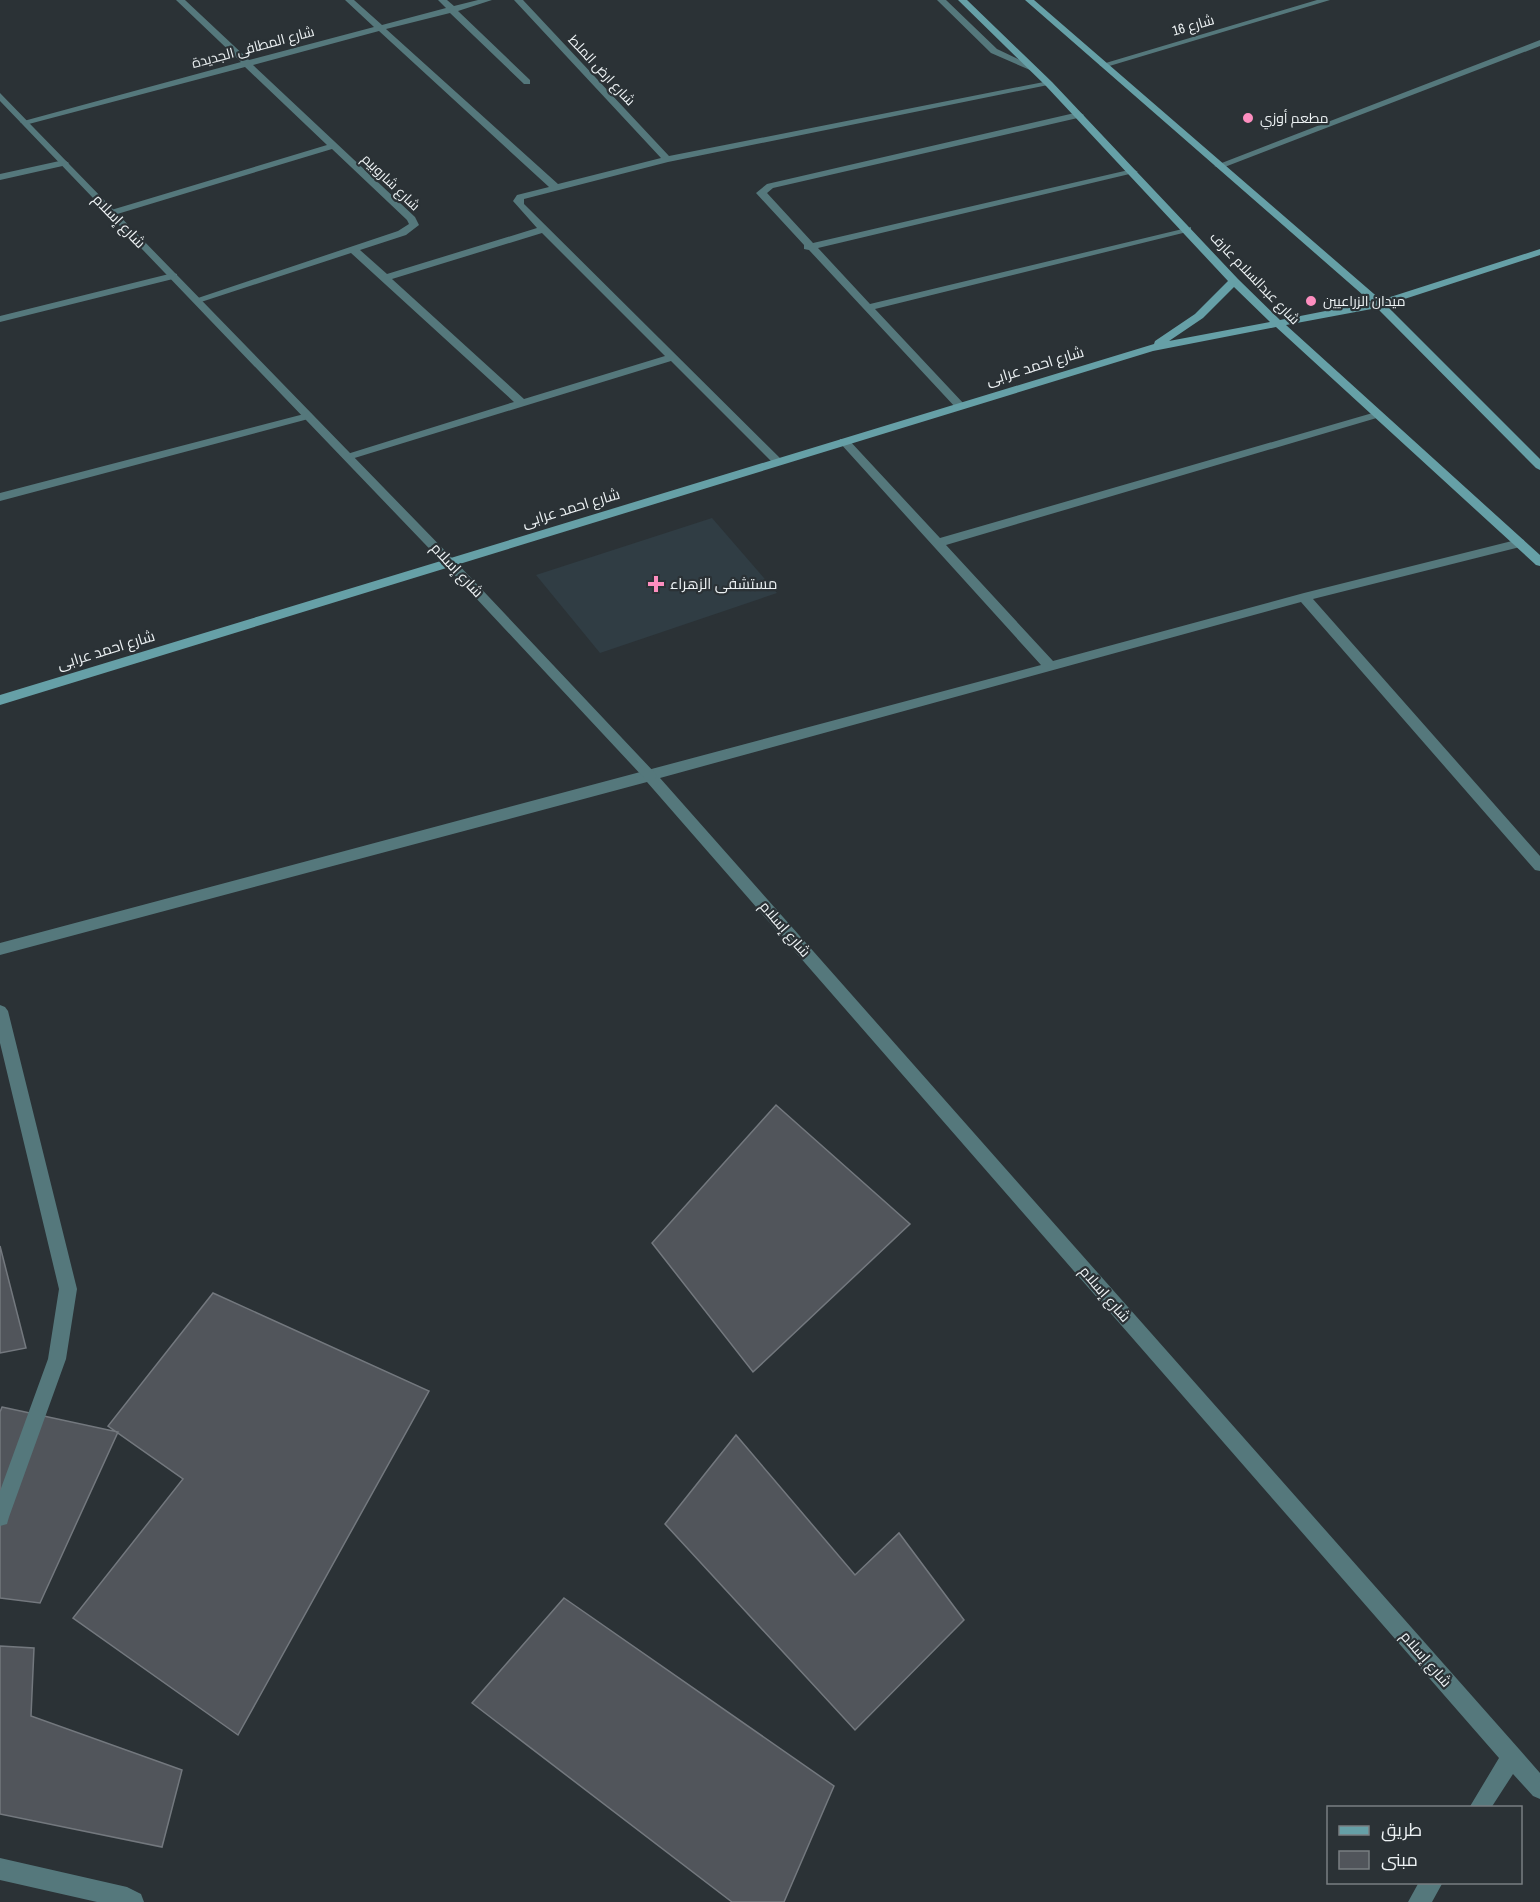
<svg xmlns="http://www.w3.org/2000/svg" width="1540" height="1902" font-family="'Archivo Narrow',Cairo,sans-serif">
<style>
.built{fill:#303d44}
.building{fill:#51555b;stroke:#73787e;stroke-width:1.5}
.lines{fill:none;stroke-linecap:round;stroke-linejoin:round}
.service{fill:#55787c;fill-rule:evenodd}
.minor{fill:#55787c;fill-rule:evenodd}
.tertiary{fill:#55787c;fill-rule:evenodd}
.secondary{fill:#66a0a7;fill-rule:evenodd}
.poi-dot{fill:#fd8ebf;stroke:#2b3236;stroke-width:2}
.labels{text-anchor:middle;stroke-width:4.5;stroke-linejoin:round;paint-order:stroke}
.far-street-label{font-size:14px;fill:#edf2f4;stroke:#2b3236}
.far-poi-label{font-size:14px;fill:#edf2f4;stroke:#2b3236;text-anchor:start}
.street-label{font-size:15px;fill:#edf2f4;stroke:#2b3236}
.poi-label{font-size:15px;fill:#edf2f4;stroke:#2b3236;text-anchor:start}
</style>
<rect width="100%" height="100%" fill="#2b3236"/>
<path class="built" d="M712,518L777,593L600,653L536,575Z"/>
<path class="building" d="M776,1105L910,1224L753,1372L652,1243Z
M0,1246L26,1348L0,1353Z
M213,1293L429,1391L238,1735L73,1618L183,1479L108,1426Z
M2,1407L118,1432L40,1603L0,1598V1412Z
M736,1435L855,1575L899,1533L964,1620L855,1730L665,1524Z
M564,1598L834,1786L784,1902H732L472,1703Z
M0,1646L34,1648L31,1716L182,1770L162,1847L0,1814Z"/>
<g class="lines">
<path class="service" d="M937,0H946L997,49L1037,68L1030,70L991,53Z"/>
<path class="minor" d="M176,0H185L249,60L374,27L345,0H354L382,25L446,8L438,0H447L454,6L478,0H492L458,11L530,80V84H524L450,13L386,29L558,184L661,158L514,0H523L669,156L1049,81L1053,84L668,162L524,199V204L782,460V464H774L671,361L348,460L344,459V455L514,402L351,253L201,302L192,300L398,231L409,224L407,220L332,149L114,215H108V211L327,145L245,67L25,125L20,122L241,62ZM379,31L549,187L517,195L513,201L537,228L387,274L360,250L406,235L419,225L415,217L253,65ZM542,233L665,356L524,399L392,279Z
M1317,0H1330L1106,67L1099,65Z
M1540,40V46L1222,168L1214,166Z
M1079,112L1084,115L1082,117L773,188L767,193L813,243L1133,169L1138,172L818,248L870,304L1191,227V231L875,309L964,404V408H956L809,250L804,249V245L756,193L767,184Z
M64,160L69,163L67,165L0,180V174Z
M173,273L177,274V278L0,322V316Z
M1376,412L1382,415L1380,417L946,545L1053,661L1304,593L1520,539L1524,540V546L1313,599L1540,856V871L1535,870L1301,602L660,778L1519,1749L1540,1773V1799L1533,1796L1513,1774L1491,1808H1469L1499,1758L647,782L0,955V943L1041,665L840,443V439H848L940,538Z
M308,413L312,414V418L0,501V493Z
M0,1005L5,1007L8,1011L77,1289L66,1359L9,1517L7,1524L0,1526V1491L48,1359L59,1289L0,1043Z
M0,1858L127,1887L141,1894L144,1902H97L0,1880Z
M1419,1882H1443L1432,1902H1408Z"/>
<path class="tertiary" d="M0,93L454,560L655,773L657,776L655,779H645L446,566L0,101Z"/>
<path class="secondary" d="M958,0H967L1052,82L1238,279L1280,320L1371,302L1025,0H1034L1381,300L1540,249V255L1386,305L1540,459V470L1536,468L1377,308L1286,325L1540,555V566L1536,565L1276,327L1153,351L0,705V695L1154,344L1155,341L1195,314L1228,281L1046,86ZM1234,287L1270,322L1169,341L1203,318Z"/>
</g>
<g class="poi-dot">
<circle cx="1248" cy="118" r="6"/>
<circle cx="1311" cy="301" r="6"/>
<path d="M653 575h6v6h6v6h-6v6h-6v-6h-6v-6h6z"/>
</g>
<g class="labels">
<g class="far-street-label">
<text transform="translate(1193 25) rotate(-16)" y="5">شارع 16</text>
<text transform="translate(253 47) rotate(-15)" y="5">شارع المطافى الجديدة</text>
<text transform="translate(602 70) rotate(47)" y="5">شارع ارض الملط</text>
<text transform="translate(391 182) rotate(44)" y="5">شارع شاروبيم</text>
<text transform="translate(1255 278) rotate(46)" y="5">شارع عبدالسلام عارف</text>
</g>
<g class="far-poi-label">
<text x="1260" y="123">مطعم أوزي</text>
<text x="1323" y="306">ميدان الزراعيين</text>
</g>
<g class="street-label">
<text transform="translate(119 221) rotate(46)" y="5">شارع إسلام</text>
<text transform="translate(1035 366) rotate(-17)" y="5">شارع احمد عرابى</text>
<text transform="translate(571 508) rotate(-17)" y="5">شارع احمد عرابى</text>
<text transform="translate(457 570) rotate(47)" y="5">شارع إسلام</text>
<text transform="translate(106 650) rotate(-17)" y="5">شارع احمد عرابى</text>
<text transform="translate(785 929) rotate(49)" y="5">شارع إسلام</text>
<text transform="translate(1105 1294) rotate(49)" y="5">شارع إسلام</text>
<text transform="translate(1426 1659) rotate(49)" y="5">شارع إسلام</text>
</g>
<g class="poi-label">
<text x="670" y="589">مستشفى الزهراء</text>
</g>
</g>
<rect x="1327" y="1806" width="195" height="78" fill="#2b3236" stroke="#797f82" stroke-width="1.5"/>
<rect x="1339" y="1826" width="30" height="9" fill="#66a0a7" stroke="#797f82" stroke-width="1.5"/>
<text x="1381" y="1836" font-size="18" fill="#edf2f4">طريق</text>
<rect x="1339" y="1851" width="30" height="18" fill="#51555b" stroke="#797f82" stroke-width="1.5"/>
<text x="1381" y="1866" font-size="18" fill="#edf2f4">مبنى</text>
</svg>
